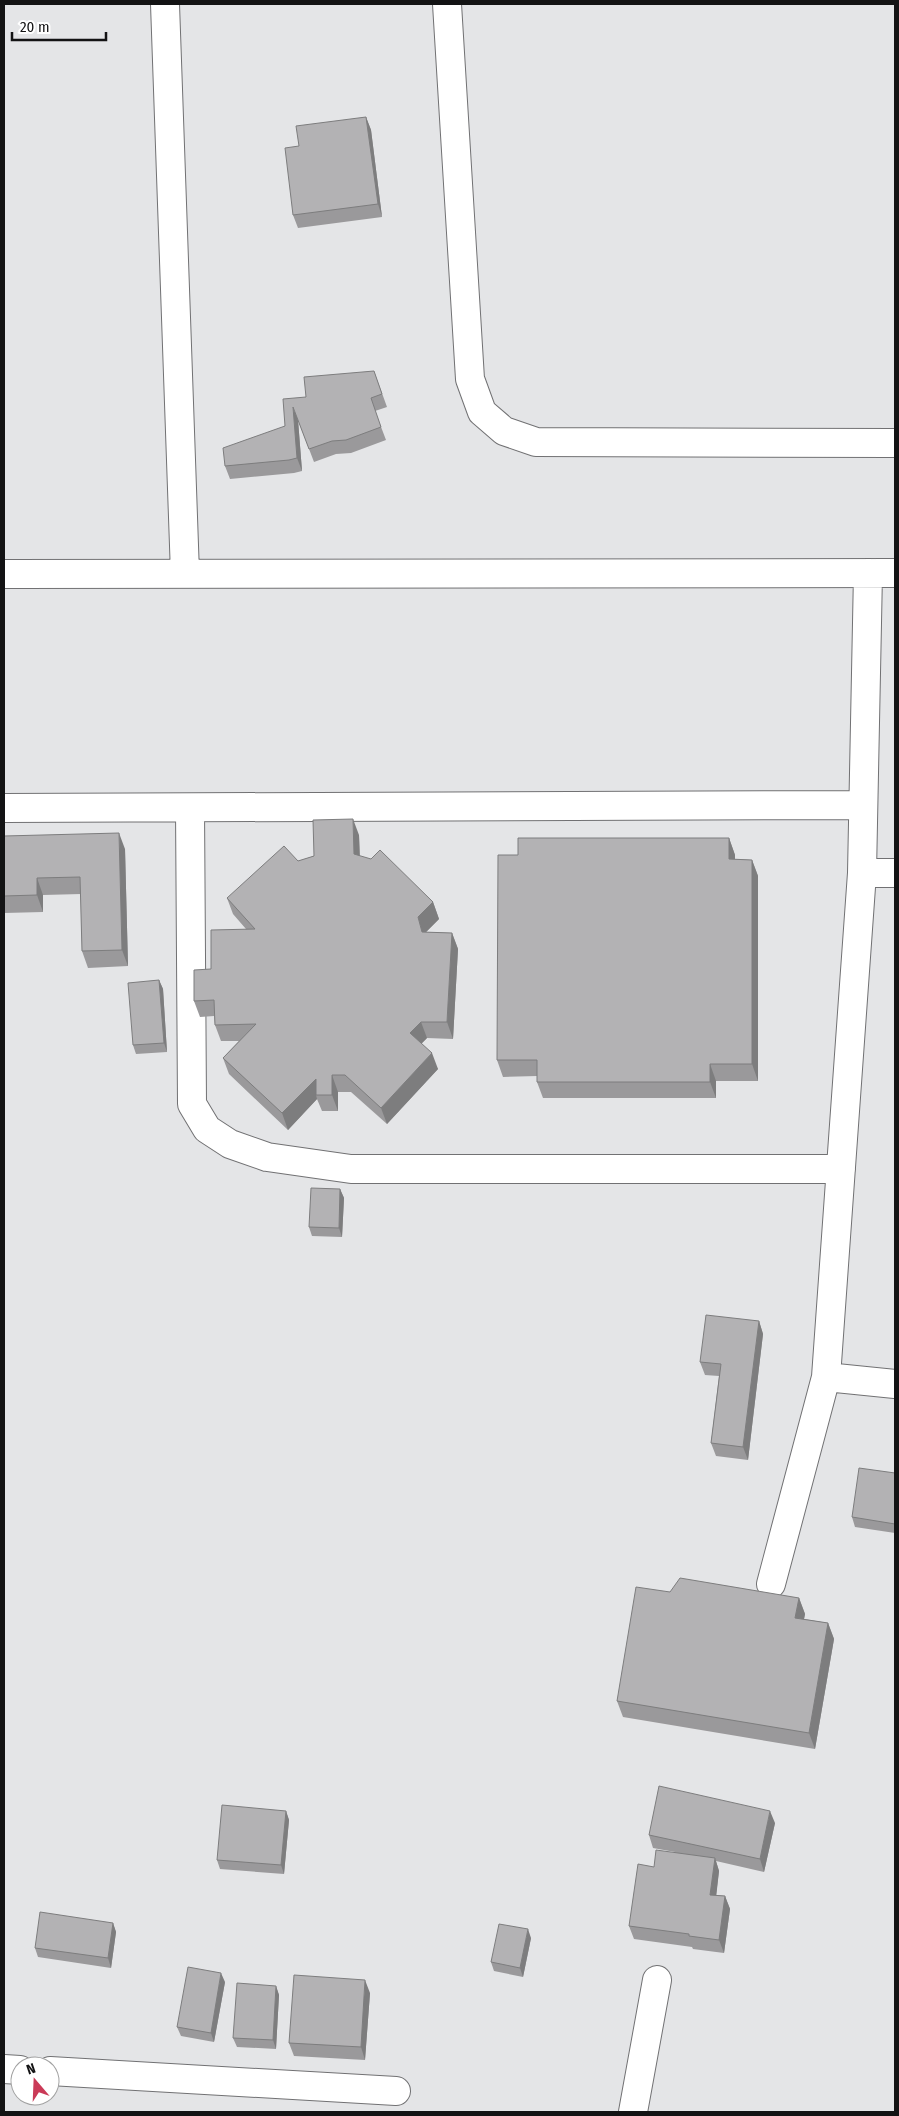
<svg xmlns="http://www.w3.org/2000/svg" width="899" height="2116" font-family="'Fira Sans Condensed',sans-serif">
<style>
.lines{fill:none;stroke-linecap:round;stroke-linejoin:round}
.minor-casing{stroke:#717173;stroke-width:30}
.minor{stroke:#fff;stroke-width:28}
.wall{fill:#9a999b}
.shaded-wall{fill:#7d7d7e}
.building{fill:#b3b2b4;stroke:#7d7d7e}
</style>
<rect width="100%" height="100%" fill="#e4e5e7"/>
<g class="lines">
<defs>
<path id="minor" d="M165,4L185,574
M447,4L470,379L482,412L504,431L536,442L895,443
M4,574L895,573
M4,808L863,805
M190,808L192,1104L207,1129L230,1144L267,1157L351,1169H841
M862,873H895
M826,1377L895,1384
M771,1584L826,1377L862,873L868,573
M4,2069L20,2070
M50,2071L396,2091
M633,2112L657,1980"/>
</defs>
<use href="#minor" class="minor-casing"/>
<use href="#minor" class="minor"/>
</g>
<path class="wall" d="M366,117L371,130L382,217L298,228L293,215L299,146Z
M374,371L387,407L375,411L386,440L351,453L336,454L314,462L298,420L302,471L294,473L230,479L225,466L285,426L306,397Z
M359,835L360,856L433,902L439,919L426,932L452,933L458,949L453,1039L427,1038L421,1044L438,1069L387,1124L351,1092H338V1111H322L317,1099L288,1130L229,1074L223,1058L239,1041H221L215,1025L214,1016L200,1017L194,1001L211,969L246,929L233,914L227,898L298,861L314,856Z
M4,836L125,849L128,966L88,968L82,951L81,894L43,895V912L4,913Z
M729,838L735,855V859L752,860L758,876V1081H716V1098H543L537,1082V1076L503,1077L497,1060L518,855Z
M159,980L163,989L167,1052L136,1054L133,1045Z
M340,1189L344,1198L342,1237L312,1236L309,1227Z
M759,1321L763,1334L748,1460L716,1456L711,1443L719,1376L705,1375L700,1362Z
M895,1473V1533L855,1527L852,1517Z
M670,1592L799,1598L805,1614L804,1619L828,1623L834,1639L815,1749L623,1717L617,1701Z
M286,1811L289,1820L284,1874L220,1869L217,1860Z
M775,1823L764,1872L716,1861L719,1871L716,1895L725,1896L730,1909L724,1953L693,1949L692,1947L634,1939L629,1926L654,1867L675,1852L653,1848L649,1835Z
M113,1923L116,1932L111,1968L38,1957L35,1948Z
M531,1938L523,1977L494,1971L491,1962Z
M225,1982L214,2042L181,2036L177,2027Z
M276,1986L279,1995L276,2049L237,2047L233,2038Z
M370,1993L365,2060L294,2056L289,2043Z"/>
<path class="shaded-wall" d="M366,117L371,130L382,217L378,204Z
M293,407L298,420L302,471L297,458Z
M353,819L359,835L360,870L354,854Z
M119,833L125,849L128,966L122,950Z
M729,838L735,855V876L729,859Z
M752,860L758,876V1081L752,1064Z
M37,878L43,895V912L37,895Z
M433,902L439,919L424,934L422,932L418,917Z
M452,933L458,949L453,1039L447,1022Z
M159,980L163,989L167,1052L164,1043Z
M421,1022L427,1038L416,1049L410,1033Z
M432,1053L438,1069L387,1124L381,1108Z
M710,1064L716,1081V1098L710,1082Z
M332,1075L338,1092V1111L332,1095Z
M316,1079V1095L317,1099L288,1130L282,1113Z
M340,1189L344,1198L342,1237L339,1228Z
M759,1321L763,1334L748,1460L743,1447Z
M799,1598L805,1614L801,1634L795,1618Z
M828,1623L834,1639L815,1749L809,1733Z
M286,1811L289,1820L284,1874L281,1865Z
M770,1811L775,1823L764,1872L760,1859Z
M715,1858L719,1871L715,1907L710,1895Z
M725,1896L730,1909L724,1953L719,1940Z
M113,1923L116,1932L111,1968L108,1958Z
M528,1929L531,1938L523,1977L520,1968Z
M221,1973L225,1982L214,2042L211,2033Z
M365,1980L370,1993L365,2060L361,2047Z
M276,1986L279,1995L276,2049L273,2040Z"/>
<path class="building" d="M366,117L378,204L293,215L285,148L299,146L296,126Z
M374,371L382,394L371,398L381,427L346,440L332,441L309,449L293,407L297,458L289,460L225,466L223,448L285,426L283,399L306,397L304,377Z
M353,819L354,854L371,859L380,850L433,902L418,917L422,932L452,933L447,1022H421L410,1033L432,1053L381,1108L345,1075H332V1095H316V1079L282,1113L223,1058L256,1024L215,1025L214,1000L194,1001V970L211,969V930L255,929L227,898L284,846L298,861L314,856L313,820Z
M119,833L122,950L82,951L80,877L37,878V895L4,896V836Z
M518,838H729V859L752,860V1064H710V1082H537V1060H497L498,855H518Z
M159,980L164,1043L133,1045L128,983Z
M311,1188L340,1189L339,1228L309,1227Z
M706,1315L759,1321L743,1447L711,1443L721,1364L700,1362Z
M859,1468L895,1473V1524L852,1517Z
M680,1578L799,1598L795,1618L828,1623L809,1733L617,1701L636,1587L670,1592Z
M659,1786L770,1811L760,1859L649,1835Z
M222,1805L286,1811L281,1865L217,1860Z
M656,1850L715,1858L710,1895L725,1896L719,1940L689,1936V1934L629,1926L638,1864L654,1867Z
M40,1912L113,1923L108,1958L35,1948Z
M499,1924L528,1929L520,1968L491,1962Z
M188,1967L221,1973L211,2033L177,2027Z
M294,1975L365,1980L361,2047L289,2043Z
M237,1983L276,1986L273,2040L233,2038Z"/>
<rect width="899" height="2116" fill="none" stroke="#131314" stroke-width="10"/>
<g transform="translate(35 2081) rotate(341)"><circle r="24" fill="#ffffff" stroke="#a1a1a1"/>
<path d="M0-4L9 19L0 12L-9 19Z" fill="#ca3a57"/>
<text y="-8" font-size="14" font-weight="bold" text-anchor="middle" fill="#131314">N</text>
</g>
<path d="M12 32v8h94v-8" fill="none" stroke="#131314" stroke-width="2.5"/>
<text x="20" y="32" font-size="15" fill="#131314" stroke="#ffffff" stroke-width="4" paint-order="stroke">20 m</text>
</svg>
